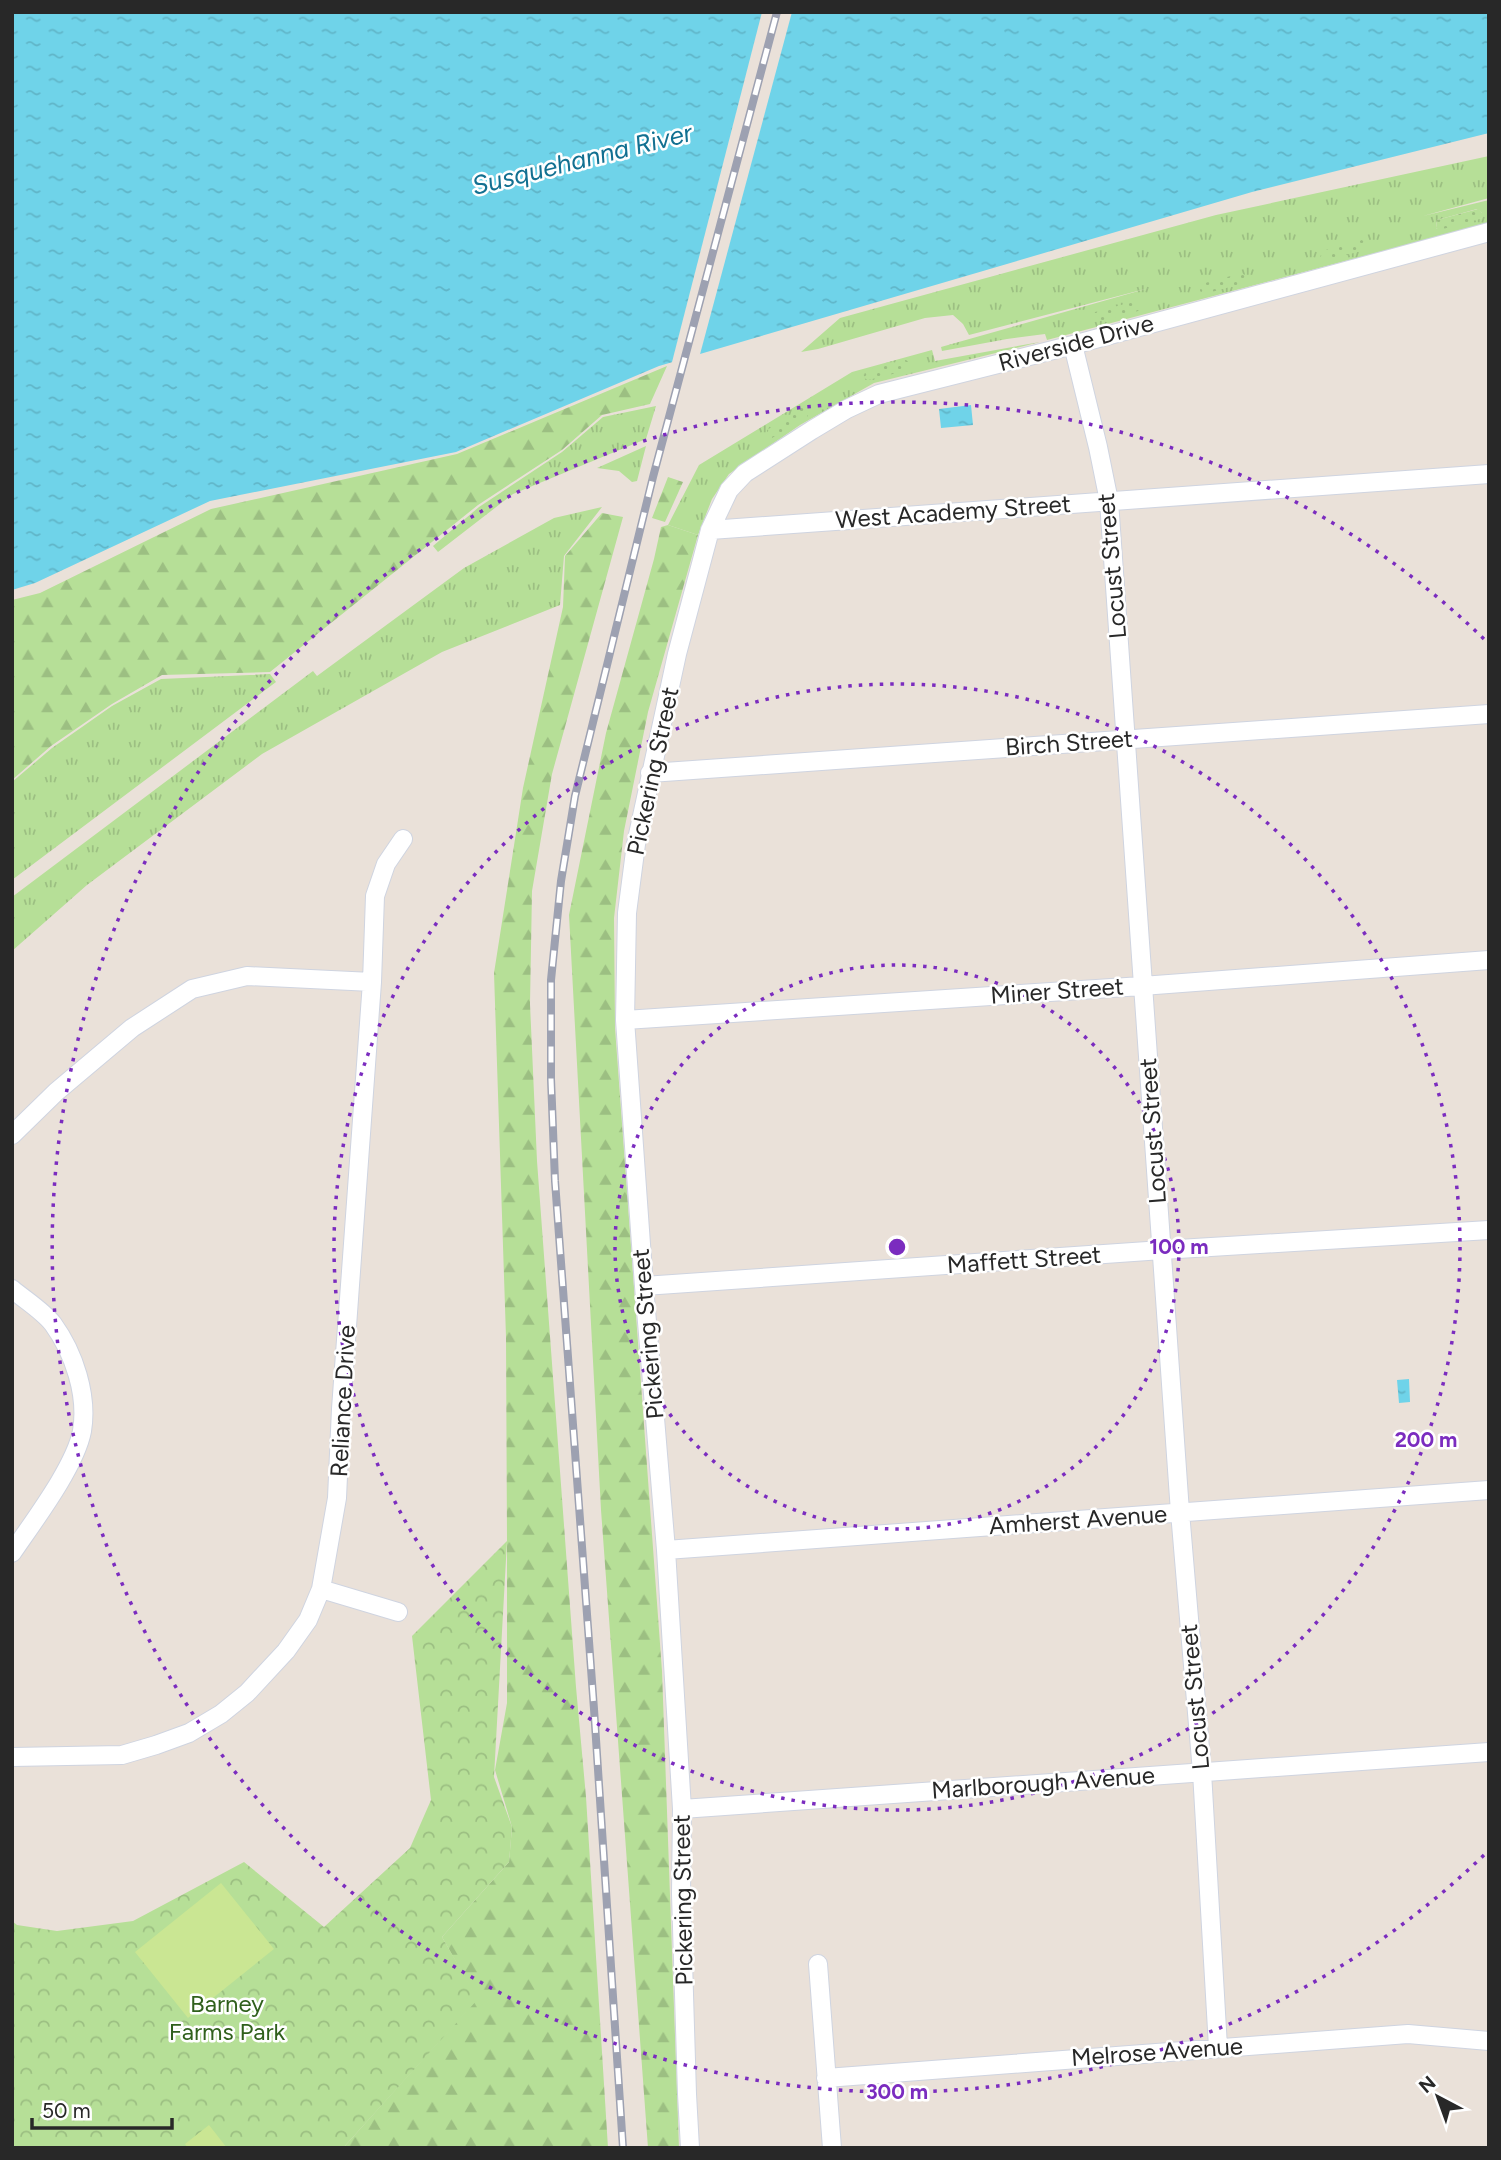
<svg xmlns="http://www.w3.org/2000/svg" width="1501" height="2160" font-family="Figtree,sans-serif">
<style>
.grass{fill:url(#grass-tufts);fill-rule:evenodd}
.forest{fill:url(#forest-firs)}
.park{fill:url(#park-crowns)}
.garden{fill:url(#garden-dots)}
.pitch{fill:#cae693}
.water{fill:url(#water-ripples)}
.pier{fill:#eae1d9}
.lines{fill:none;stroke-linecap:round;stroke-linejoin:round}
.street-casing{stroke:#cfd4e0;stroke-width:20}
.street{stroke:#fff;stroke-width:18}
.rail-casing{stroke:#9da1b1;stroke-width:8}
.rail{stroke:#fff;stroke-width:5;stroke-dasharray:16;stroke-linecap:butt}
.ring{fill:none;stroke:#7b2cbf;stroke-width:3.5;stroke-dasharray:3.5 7}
.labels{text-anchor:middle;stroke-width:5;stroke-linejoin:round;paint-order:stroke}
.street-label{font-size:24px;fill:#282828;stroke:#fff}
.park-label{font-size:24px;fill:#30601c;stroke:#fff}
.water-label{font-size:26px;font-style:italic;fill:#127091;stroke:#fff}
.centre{fill:#7b2cbf;stroke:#fff;stroke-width:3.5}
.ring-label{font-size:21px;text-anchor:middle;font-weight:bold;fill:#7b2cbf;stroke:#fff;stroke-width:5;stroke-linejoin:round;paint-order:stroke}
</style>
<defs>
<pattern id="grass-tufts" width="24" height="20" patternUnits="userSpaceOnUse" patternTransform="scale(1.75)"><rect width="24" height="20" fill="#b6df97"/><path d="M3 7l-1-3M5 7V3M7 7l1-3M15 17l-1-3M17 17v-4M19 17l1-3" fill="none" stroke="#9cbf82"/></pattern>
<pattern id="forest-firs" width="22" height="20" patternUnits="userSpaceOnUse" patternTransform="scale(1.75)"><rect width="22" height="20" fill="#b6df97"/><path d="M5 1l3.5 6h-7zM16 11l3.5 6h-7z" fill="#9cbf82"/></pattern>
<pattern id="park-crowns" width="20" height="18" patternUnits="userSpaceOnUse" patternTransform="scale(1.75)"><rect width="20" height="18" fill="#b6df97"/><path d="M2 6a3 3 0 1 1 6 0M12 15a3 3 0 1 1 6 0" fill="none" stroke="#9cbf82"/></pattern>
<pattern id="garden-dots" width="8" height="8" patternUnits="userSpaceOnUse" patternTransform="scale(1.75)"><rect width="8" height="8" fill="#b6df97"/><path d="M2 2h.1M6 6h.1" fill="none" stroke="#9cbf82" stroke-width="1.8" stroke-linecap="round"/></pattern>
<pattern id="water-ripples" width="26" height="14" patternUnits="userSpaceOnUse" patternTransform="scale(1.75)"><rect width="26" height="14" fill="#6fd3e9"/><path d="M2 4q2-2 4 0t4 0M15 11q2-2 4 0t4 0" fill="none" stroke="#60b5c8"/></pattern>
</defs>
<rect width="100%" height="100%" fill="#eae1d9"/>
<path class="grass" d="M1489,156V198L1423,216L1489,200V223L1047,340L1045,334L1007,339L942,351L941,347L1149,288L969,335L963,324L953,315L925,318L818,349L801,352L840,318L1216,215ZM1477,209L1482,213V218L1437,229L1436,227L1437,220Z
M1040,342L874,383L800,425L729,474L712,499L698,535L668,525L699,465L852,372L932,350L935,361Z
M656,406L646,439L513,494L438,552L433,546L479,507L562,452L603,417Z
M646,446L637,481L632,482L619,471L597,468Z
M602,507L564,556L560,605L442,652L262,754L87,885L12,951V897L313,671L317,676L464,568L554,518Z
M270,674L276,682L12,880V782L52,748L112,706L161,679Z"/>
<path class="forest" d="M667,366L650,404L602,415L562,450L478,505L270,672L162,675L112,704L51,746L12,780V600L40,593L211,509L457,454Z
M668,477L683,482L665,522L652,518Z
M602,513L623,517L552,774L532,891L530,1004L537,1161L576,1687L586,1797L608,2148H343L477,1999L442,1937L509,1862L512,1827L495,1770L507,1703V1541L506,1337L494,973L523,788L563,607L565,556Z
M668,525L698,535L648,712L624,831L614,918L615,1028L662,1671L679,2148H648L601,1510L569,915L606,733L654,559L661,527Z"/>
<path class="park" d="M507,1541L494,1777L512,1827L509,1862L442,1937L478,1999L343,2148H12V1921L17,1925L57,1931L133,1921L244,1862L324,1927L410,1848L431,1800L412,1636Z"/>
<path class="garden" d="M1478,209L1482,213L1483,217L1480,219L1439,230L1436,228L1437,220Z
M1362,240L1367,244L1365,250L1324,261L1320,258L1322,251Z
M1242,273L1247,277L1245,283L1204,294L1200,291L1201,284Z
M1136,301L1140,304L1141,308L1138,311L1097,322L1093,319L1095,312Z
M906,360L911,364L909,370L868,380L864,378L865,371Z
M803,407L808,409V416L772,438L768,437L767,430Z"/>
<path class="pitch" d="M221,1883L274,1949L188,2018L135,1952Z
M209,2125L227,2148H188L185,2144Z"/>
<path class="water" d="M12,12H1489V133L1252,192L659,366L456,452L210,501L35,583L12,590Z
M971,405L973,425L941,428L939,409Z
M1409,1379L1410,1402L1399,1403L1397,1380Z"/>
<path class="pier" d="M762,12H792L699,358L671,366Z"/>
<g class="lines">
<defs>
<path id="street" d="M1073,345L1098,447L1109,501L1180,1512L1202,1772L1218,2047
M710,530L1489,474
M650,773L1489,714
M625,1020L1142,986L1489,960
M12,1135L56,1092L132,1028L192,989L247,976L372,982
M644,1286L1162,1250L1489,1230
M12,1289C25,1300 43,1311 53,1324C74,1353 88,1395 82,1431C75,1467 33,1522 12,1553
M666,1550L1489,1490
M321,1589L398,1612
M12,1757L122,1755L156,1745L189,1733L221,1714L247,1693L286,1651L308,1620L321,1589L337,1498L341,1409L372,982L375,896L386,864L403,839
M682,1809L1489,1752
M818,1964L832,2148
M826,2078L1408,2034L1489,2041
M690,2148L687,2094L681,1894L682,1809L666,1550L644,1286L625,1020L627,913L636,844L677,654L710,530L729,490L745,473L812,430L847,409L879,394L1073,345L1489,232"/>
</defs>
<use href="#street" class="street-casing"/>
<use href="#street" class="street"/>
<defs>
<path id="rail" d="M623,2148L594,1709L555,1181L551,1079V980L561,881L575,796L653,477L777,12"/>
</defs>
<use href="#rail" class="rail-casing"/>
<use href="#rail" class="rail"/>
</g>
<g class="ring">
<circle cx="897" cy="1247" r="282"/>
<circle cx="897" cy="1247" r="563"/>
<path d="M1484 1855A845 845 0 1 1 1484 639"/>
</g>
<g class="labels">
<g class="street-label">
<text transform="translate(1076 343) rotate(-15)" y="8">Riverside Drive</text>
<text transform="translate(953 512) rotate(-4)" y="8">West Academy Street</text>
<text transform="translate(1112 566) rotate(-95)" y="8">Locust Street</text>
<text transform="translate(1069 743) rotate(-4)" y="8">Birch Street</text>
<text transform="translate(653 771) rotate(-78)" y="8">Pickering Street</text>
<text transform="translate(1057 991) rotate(-4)" y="8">Miner Street</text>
<text transform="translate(1153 1131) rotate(-94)" y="8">Locust Street</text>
<text transform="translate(1024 1260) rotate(-4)" y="8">Maffett Street</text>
<text transform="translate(648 1334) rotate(-95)" y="8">Pickering Street</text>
<text transform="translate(343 1401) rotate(-87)" y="8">Reliance Drive</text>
<text transform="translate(1078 1520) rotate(-4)" y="8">Amherst Avenue</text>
<text transform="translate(1195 1697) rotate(-95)" y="8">Locust Street</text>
<text transform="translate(1043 1783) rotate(-4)" y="8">Marlborough Avenue</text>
<text transform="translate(683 1900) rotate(-91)" y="8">Pickering Street</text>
<text transform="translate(1157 2052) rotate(-4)" y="8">Melrose Avenue</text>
</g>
<g class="park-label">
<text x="227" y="2012">Barney<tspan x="227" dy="28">Farms Park</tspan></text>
</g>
<g class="water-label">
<text transform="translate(582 159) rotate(-14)" y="9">Susquehanna River</text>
</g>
</g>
<circle cx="897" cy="1247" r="10" class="centre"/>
<g class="ring-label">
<text x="1179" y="1254">100 m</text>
<text x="1426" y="1447">200 m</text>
<text x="897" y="2099">300 m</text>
</g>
<rect width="1501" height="2160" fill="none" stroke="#282828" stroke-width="28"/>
<g transform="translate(1438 2097) rotate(319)" stroke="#ffffff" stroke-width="5" paint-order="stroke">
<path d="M0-5L12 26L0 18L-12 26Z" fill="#282828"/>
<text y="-10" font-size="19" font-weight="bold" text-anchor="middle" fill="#282828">N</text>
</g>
<path d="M32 2118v10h140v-10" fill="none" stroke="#282828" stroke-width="3.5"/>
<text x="42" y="2118" font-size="21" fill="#282828" stroke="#ffffff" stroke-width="5" paint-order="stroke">50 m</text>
</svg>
